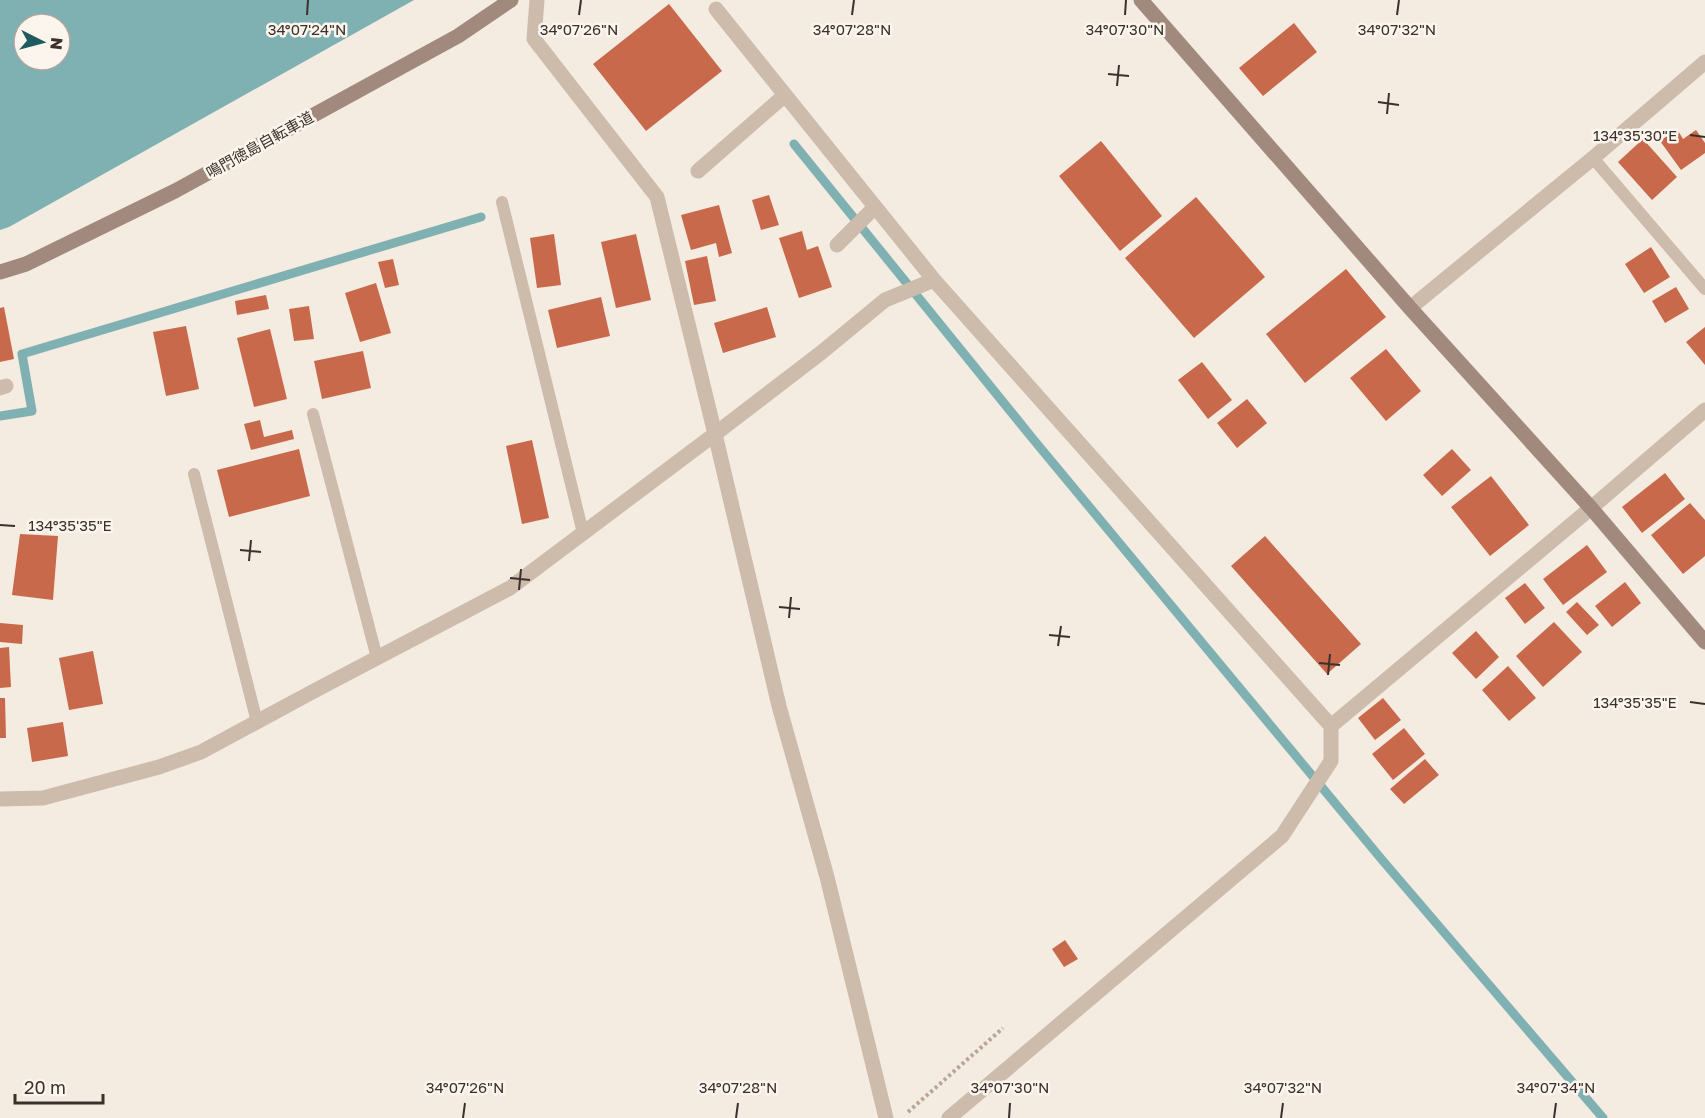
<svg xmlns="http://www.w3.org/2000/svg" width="1705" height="1118" font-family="'Golos Text','Noto Sans JP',sans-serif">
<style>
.water{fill:#7fb0b2;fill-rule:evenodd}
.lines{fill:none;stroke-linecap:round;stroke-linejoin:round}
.stream{stroke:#7fb0b2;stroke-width:9}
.building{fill:#c8694b}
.path{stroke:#b9a596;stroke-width:4;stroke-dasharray:3 3;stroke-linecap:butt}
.lane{stroke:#cdbbac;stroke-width:12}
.street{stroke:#cdbbac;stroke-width:15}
.secondary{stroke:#a18a7d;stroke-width:15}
.ticks{fill:none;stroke:#3b302b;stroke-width:2}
.labels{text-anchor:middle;stroke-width:5;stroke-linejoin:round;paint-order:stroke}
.street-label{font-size:15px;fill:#3b302b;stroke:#fbf5ee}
.ticks-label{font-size:15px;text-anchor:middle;fill:#3b302b;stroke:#fbf5ee;stroke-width:5;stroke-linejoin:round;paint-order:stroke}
</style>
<rect width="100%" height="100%" fill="#f4ebe1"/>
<path class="water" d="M0,0H414L9,227L0,230ZM24,24H60V60H24Z"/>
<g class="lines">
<path class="stream" d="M794,144L1033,439L1383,861L1603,1118
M0,416L32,411L22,354L481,217"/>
</g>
<path class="building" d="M669,4L722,71L646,131L593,64Z
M1294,23L1317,52L1263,96L1239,68Z
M1677,129L1683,139L1696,130L1705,143V153L1681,170L1660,141Z
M1643,139L1677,177L1652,200L1618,162Z
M1101,141L1162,216L1120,251L1059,176Z
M769,195L779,225L761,230L752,200Z
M1196,197L1265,277L1194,338L1125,258Z
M719,205L732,253L719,257L716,243L691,250L681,215Z
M802,231L807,250L818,246L832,287L799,298L779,238Z
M554,234L561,285L537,288L530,238Z
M636,234L651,300L616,308L601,242Z
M1651,247L1670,277L1644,293L1625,264Z
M707,256L716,301L694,305L685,261Z
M393,259L399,285L385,288L378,262Z
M1346,269L1386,317L1305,383L1266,334Z
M376,283L391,333L360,342L345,293Z
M1676,287L1689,309L1665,323L1652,301Z
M266,295L269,309L237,315L235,301Z
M601,297L610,336L557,348L548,310Z
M309,306L314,339L294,341L289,309Z
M4,307L14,359L0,362V308Z
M767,307L776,337L723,353L714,323Z
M186,326L199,389L166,396L153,332Z
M1705,327V365L1686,342Z
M270,329L287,399L254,407L237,338Z
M1386,349L1421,391L1386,421L1350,378Z
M363,351L371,388L322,399L314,361Z
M1202,362L1232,400L1208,419L1178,380Z
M1247,399L1267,423L1237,448L1217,423Z
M260,420L264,437L292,430L294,439L251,450L244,424Z
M532,440L549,518L522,524L506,446Z
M299,449L310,496L229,517L217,470Z
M1452,449L1471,470L1442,496L1423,475Z
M1665,473L1685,499L1642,533L1622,507Z
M1491,476L1529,525L1490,556L1451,507Z
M1690,503L1705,520V556L1683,574L1651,535Z
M20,534L58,536L53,600L12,595Z
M1265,536L1361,644L1327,674L1231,566Z
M1587,545L1607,572L1563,605L1543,579Z
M1625,582L1641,603L1612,627L1595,606Z
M1525,583L1545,608L1525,624L1505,598Z
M1577,602L1599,625L1587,635L1566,612Z
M1554,622L1582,652L1543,687L1516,656Z
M0,623L23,625L22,644L0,642Z
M1476,631L1499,657L1476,679L1452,653Z
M9,647L11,687L0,688V648Z
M93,651L103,704L69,710L59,658Z
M1508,666L1536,698L1509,721L1482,690Z
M0,698H5L6,738H0Z
M1383,698L1401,720L1375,740L1358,718Z
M63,722L68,756L32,762L27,728Z
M1404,728L1425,754L1393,780L1372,754Z
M1425,759L1439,775L1404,804L1390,789Z
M1065,940L1078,959L1064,967L1052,949Z"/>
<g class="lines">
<path class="path" d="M908,1112L1003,1028"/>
<path class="lane" d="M1593,158L1705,289
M502,202L583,533
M313,414L377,658
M194,474L257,722"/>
<path class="street" d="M537,0L534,39L657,197L715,434L779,706L827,877L886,1118
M716,9L934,280L1331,726
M698,171L785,95
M837,245L875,207
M1410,308L1593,158L1705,62
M0,388L6,386
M0,799L43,798L159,767L201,752L314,691L510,588L715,434L822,352L885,300L934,280
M949,1118L1282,836L1331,761V726L1591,508L1705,410"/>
<path class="secondary" d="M1141,0L1410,308L1591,508L1705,642
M0,272L26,264L175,191L458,36L511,0"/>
</g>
<path class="ticks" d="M307,15L308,0M579,15L581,0M852,15L854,0M1125,15L1126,0M1397,15L1399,0M1108,74L1129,76M1117,86L1119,65M1378,102L1399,105M1387,114L1389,93M1690,135L1705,137M0,525L15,526M240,550L261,552M249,561L251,540M510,578L530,580M519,590L521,569M779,607L800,609M789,618L791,597M1049,635L1070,637M1058,646L1061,626M1319,663L1340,665M1328,675L1330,654M1690,702L1705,704M463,1118L465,1103M736,1118L738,1103M1009,1118L1010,1103M1281,1118L1283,1103M1554,1118L1556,1103"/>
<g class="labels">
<g class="street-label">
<text transform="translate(260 145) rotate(-29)" y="5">鳴門徳島自転車道</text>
</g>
</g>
<g class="ticks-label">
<text x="307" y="35">34°07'24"N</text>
<text x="579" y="35">34°07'26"N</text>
<text x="852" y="35">34°07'28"N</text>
<text x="1125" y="35">34°07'30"N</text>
<text x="1397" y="35">34°07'32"N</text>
<text x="1635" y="141">134°35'30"E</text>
<text x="70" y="531">134°35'35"E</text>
<text x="1635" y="708">134°35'35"E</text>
<text x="465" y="1093">34°07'26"N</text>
<text x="738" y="1093">34°07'28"N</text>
<text x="1010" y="1093">34°07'30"N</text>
<text x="1283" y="1093">34°07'32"N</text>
<text x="1556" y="1093">34°07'34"N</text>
</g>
<g transform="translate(42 42) rotate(96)"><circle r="28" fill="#fbf5ee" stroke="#aea6a0" stroke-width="1.5"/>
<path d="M0-4.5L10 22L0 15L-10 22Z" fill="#1f5a5e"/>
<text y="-9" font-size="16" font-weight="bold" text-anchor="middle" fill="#3b302b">N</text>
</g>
<path d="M15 1094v9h88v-9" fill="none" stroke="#3b302b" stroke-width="3"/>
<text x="24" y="1094" font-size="18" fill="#3b302b" stroke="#fbf5ee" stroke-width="4.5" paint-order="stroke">20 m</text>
</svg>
